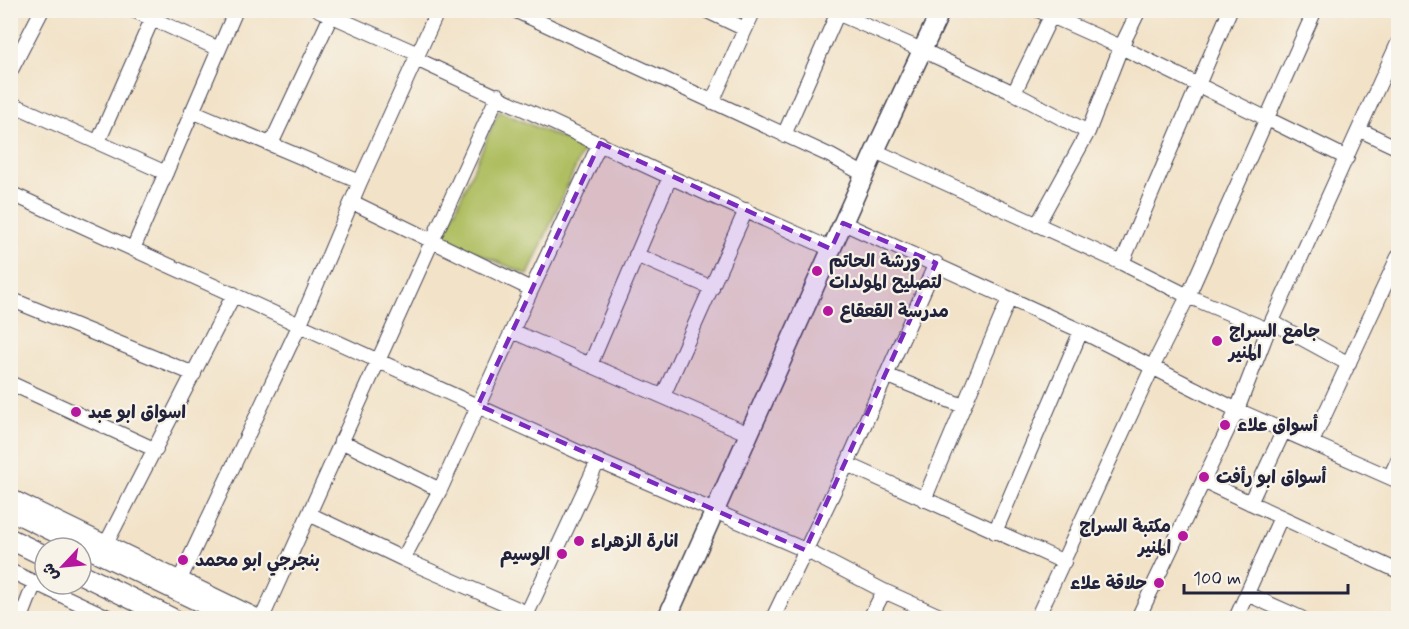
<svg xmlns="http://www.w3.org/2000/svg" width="1409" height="629" font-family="Mynerve,'Playpen Sans Arabic',sans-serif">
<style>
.green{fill:#afbe61;stroke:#68704e;stroke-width:1.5}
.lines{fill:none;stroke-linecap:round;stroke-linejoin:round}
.street-casing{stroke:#413f50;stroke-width:16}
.secondary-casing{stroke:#413f50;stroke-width:21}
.primary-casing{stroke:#413f50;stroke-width:22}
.street{stroke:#fff;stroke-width:14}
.secondary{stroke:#fff;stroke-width:18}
.primary{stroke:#fff;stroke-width:20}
.marked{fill:#7b2cbf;fill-opacity:0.2;stroke:#7b2cbf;stroke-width:4.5;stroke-dasharray:12 8;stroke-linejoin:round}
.poi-dot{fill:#b5179e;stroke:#f7f3e8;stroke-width:2}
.labels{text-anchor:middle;stroke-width:4.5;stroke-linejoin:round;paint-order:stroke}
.poi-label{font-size:18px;font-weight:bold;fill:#22223b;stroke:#f7f3e8;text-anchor:start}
</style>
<rect width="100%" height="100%" fill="#f7f3e8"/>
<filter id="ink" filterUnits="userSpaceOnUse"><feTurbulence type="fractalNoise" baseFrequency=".0167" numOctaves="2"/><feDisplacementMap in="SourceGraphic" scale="12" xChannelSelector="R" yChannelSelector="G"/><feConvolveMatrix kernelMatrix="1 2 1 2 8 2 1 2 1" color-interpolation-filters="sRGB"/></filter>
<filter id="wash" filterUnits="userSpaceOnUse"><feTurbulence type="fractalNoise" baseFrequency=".008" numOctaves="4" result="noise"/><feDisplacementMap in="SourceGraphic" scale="24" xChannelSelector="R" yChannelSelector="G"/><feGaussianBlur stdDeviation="1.35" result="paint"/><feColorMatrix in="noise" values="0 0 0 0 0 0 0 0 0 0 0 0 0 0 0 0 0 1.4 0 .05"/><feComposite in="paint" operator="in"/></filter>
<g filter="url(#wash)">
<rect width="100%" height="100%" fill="#f2e2c7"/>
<path class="green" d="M499,111L584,148L528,275L443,238Z"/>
</g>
<g filter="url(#ink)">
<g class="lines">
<defs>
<path id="street" d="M133,10L219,49
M319,10L418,54
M514,10L831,156L865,175
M705,10L745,29
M830,10L922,50L1014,93L1088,132
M1038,10L1121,47L1347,158
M1398,43L1268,330L1237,410L1398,481
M416,59L670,177L831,249
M10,72L42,10
M1014,93L1054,10
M712,102L754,10
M10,103L166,173
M192,111L360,182
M1360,130L1398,148
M784,135L839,10
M98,142L152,19
M271,144L331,16
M875,151L1122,263L1188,296L1268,330
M10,193L598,461L805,550L884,591L944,618
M352,202L531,289
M843,223L1081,331L1237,410L1138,618
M1037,225L1088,132L1121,47L1139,10
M133,249L236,10
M636,255L712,288
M1122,263L1230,10
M10,299L194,374
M1272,322L1349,364
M512,331L749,434
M590,365L670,177
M886,375L963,406
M10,383L156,450
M663,396L746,210
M341,441L440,490
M1312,442L1398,257
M847,464L1064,562
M1390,477L1398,460
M1203,481L1398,571
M10,496L261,618
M924,500L1009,299
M1250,503L1284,430
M309,514L403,559L527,613
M995,532L1081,331
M107,542L234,294
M403,559L440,490L512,331L600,143
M10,571L110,618
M180,579L299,326L360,182L438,10
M1247,594L1301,618
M21,618L35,582
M262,618L498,95
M525,618L598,461
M773,618L847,464L936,263
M870,618L884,591
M1037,618L1153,366L1188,296L1315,10
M1236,618L1281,517"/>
<path id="secondary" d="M667,618L875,151L941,10"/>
<path id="primary" d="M10,510L234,618
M10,539L45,556
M81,574L171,618"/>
</defs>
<use href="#street" class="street-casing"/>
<use href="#secondary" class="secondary-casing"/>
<use href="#primary" class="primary-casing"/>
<use href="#street" class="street"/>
<use href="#secondary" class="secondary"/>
<use href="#primary" class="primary"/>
</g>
</g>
<path class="marked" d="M600,143L831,249L843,223L936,263L805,550L478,405Z"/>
<g class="poi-dot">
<circle cx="817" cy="271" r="6"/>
<circle cx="828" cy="311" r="6"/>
<circle cx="1217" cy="341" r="6"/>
<circle cx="76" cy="412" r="6"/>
<circle cx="1225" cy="425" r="6"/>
<circle cx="1204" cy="477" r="6"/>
<circle cx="1183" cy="536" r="6"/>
<circle cx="579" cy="541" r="6"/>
<circle cx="562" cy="554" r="6"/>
<circle cx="183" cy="560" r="6"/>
<circle cx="1159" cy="583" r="6"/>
</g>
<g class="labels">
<g class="poi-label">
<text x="829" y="267">ورشة الحاتم<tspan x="829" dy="21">لتصليح المولدات</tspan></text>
<text x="840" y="317">مدرسة القعقاع</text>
<text x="1229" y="337">جامع السراج<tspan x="1229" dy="21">المنير</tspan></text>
<text x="88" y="418">اسواق ابو عبد</text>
<text x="1237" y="431">أسواق علاء</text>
<text x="1216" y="483">أسواق ابو رأفت</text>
<text x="1171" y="532" text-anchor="end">مكتبة السراج<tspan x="1171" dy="21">المنير</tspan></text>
<text x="591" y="547">انارة الزهراء</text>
<text x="550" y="560" text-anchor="end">الوسيم</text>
<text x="195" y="566">بنجرجي ابو محمد</text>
<text x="1147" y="589" text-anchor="end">حلاقة علاء</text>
</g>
</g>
<rect width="1409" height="629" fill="none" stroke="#f7f3e8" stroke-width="36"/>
<g transform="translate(63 566) rotate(244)"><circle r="28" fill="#f7f3e8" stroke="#a29fa3" stroke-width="1.5"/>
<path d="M0-4.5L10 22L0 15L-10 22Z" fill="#b5179e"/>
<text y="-9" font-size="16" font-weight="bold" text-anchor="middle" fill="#22223b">ش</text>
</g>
<path d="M1184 584v9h164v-9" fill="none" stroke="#22223b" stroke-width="3"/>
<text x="1193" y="584" font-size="18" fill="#22223b" stroke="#f7f3e8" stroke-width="4.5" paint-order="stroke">100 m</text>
</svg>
